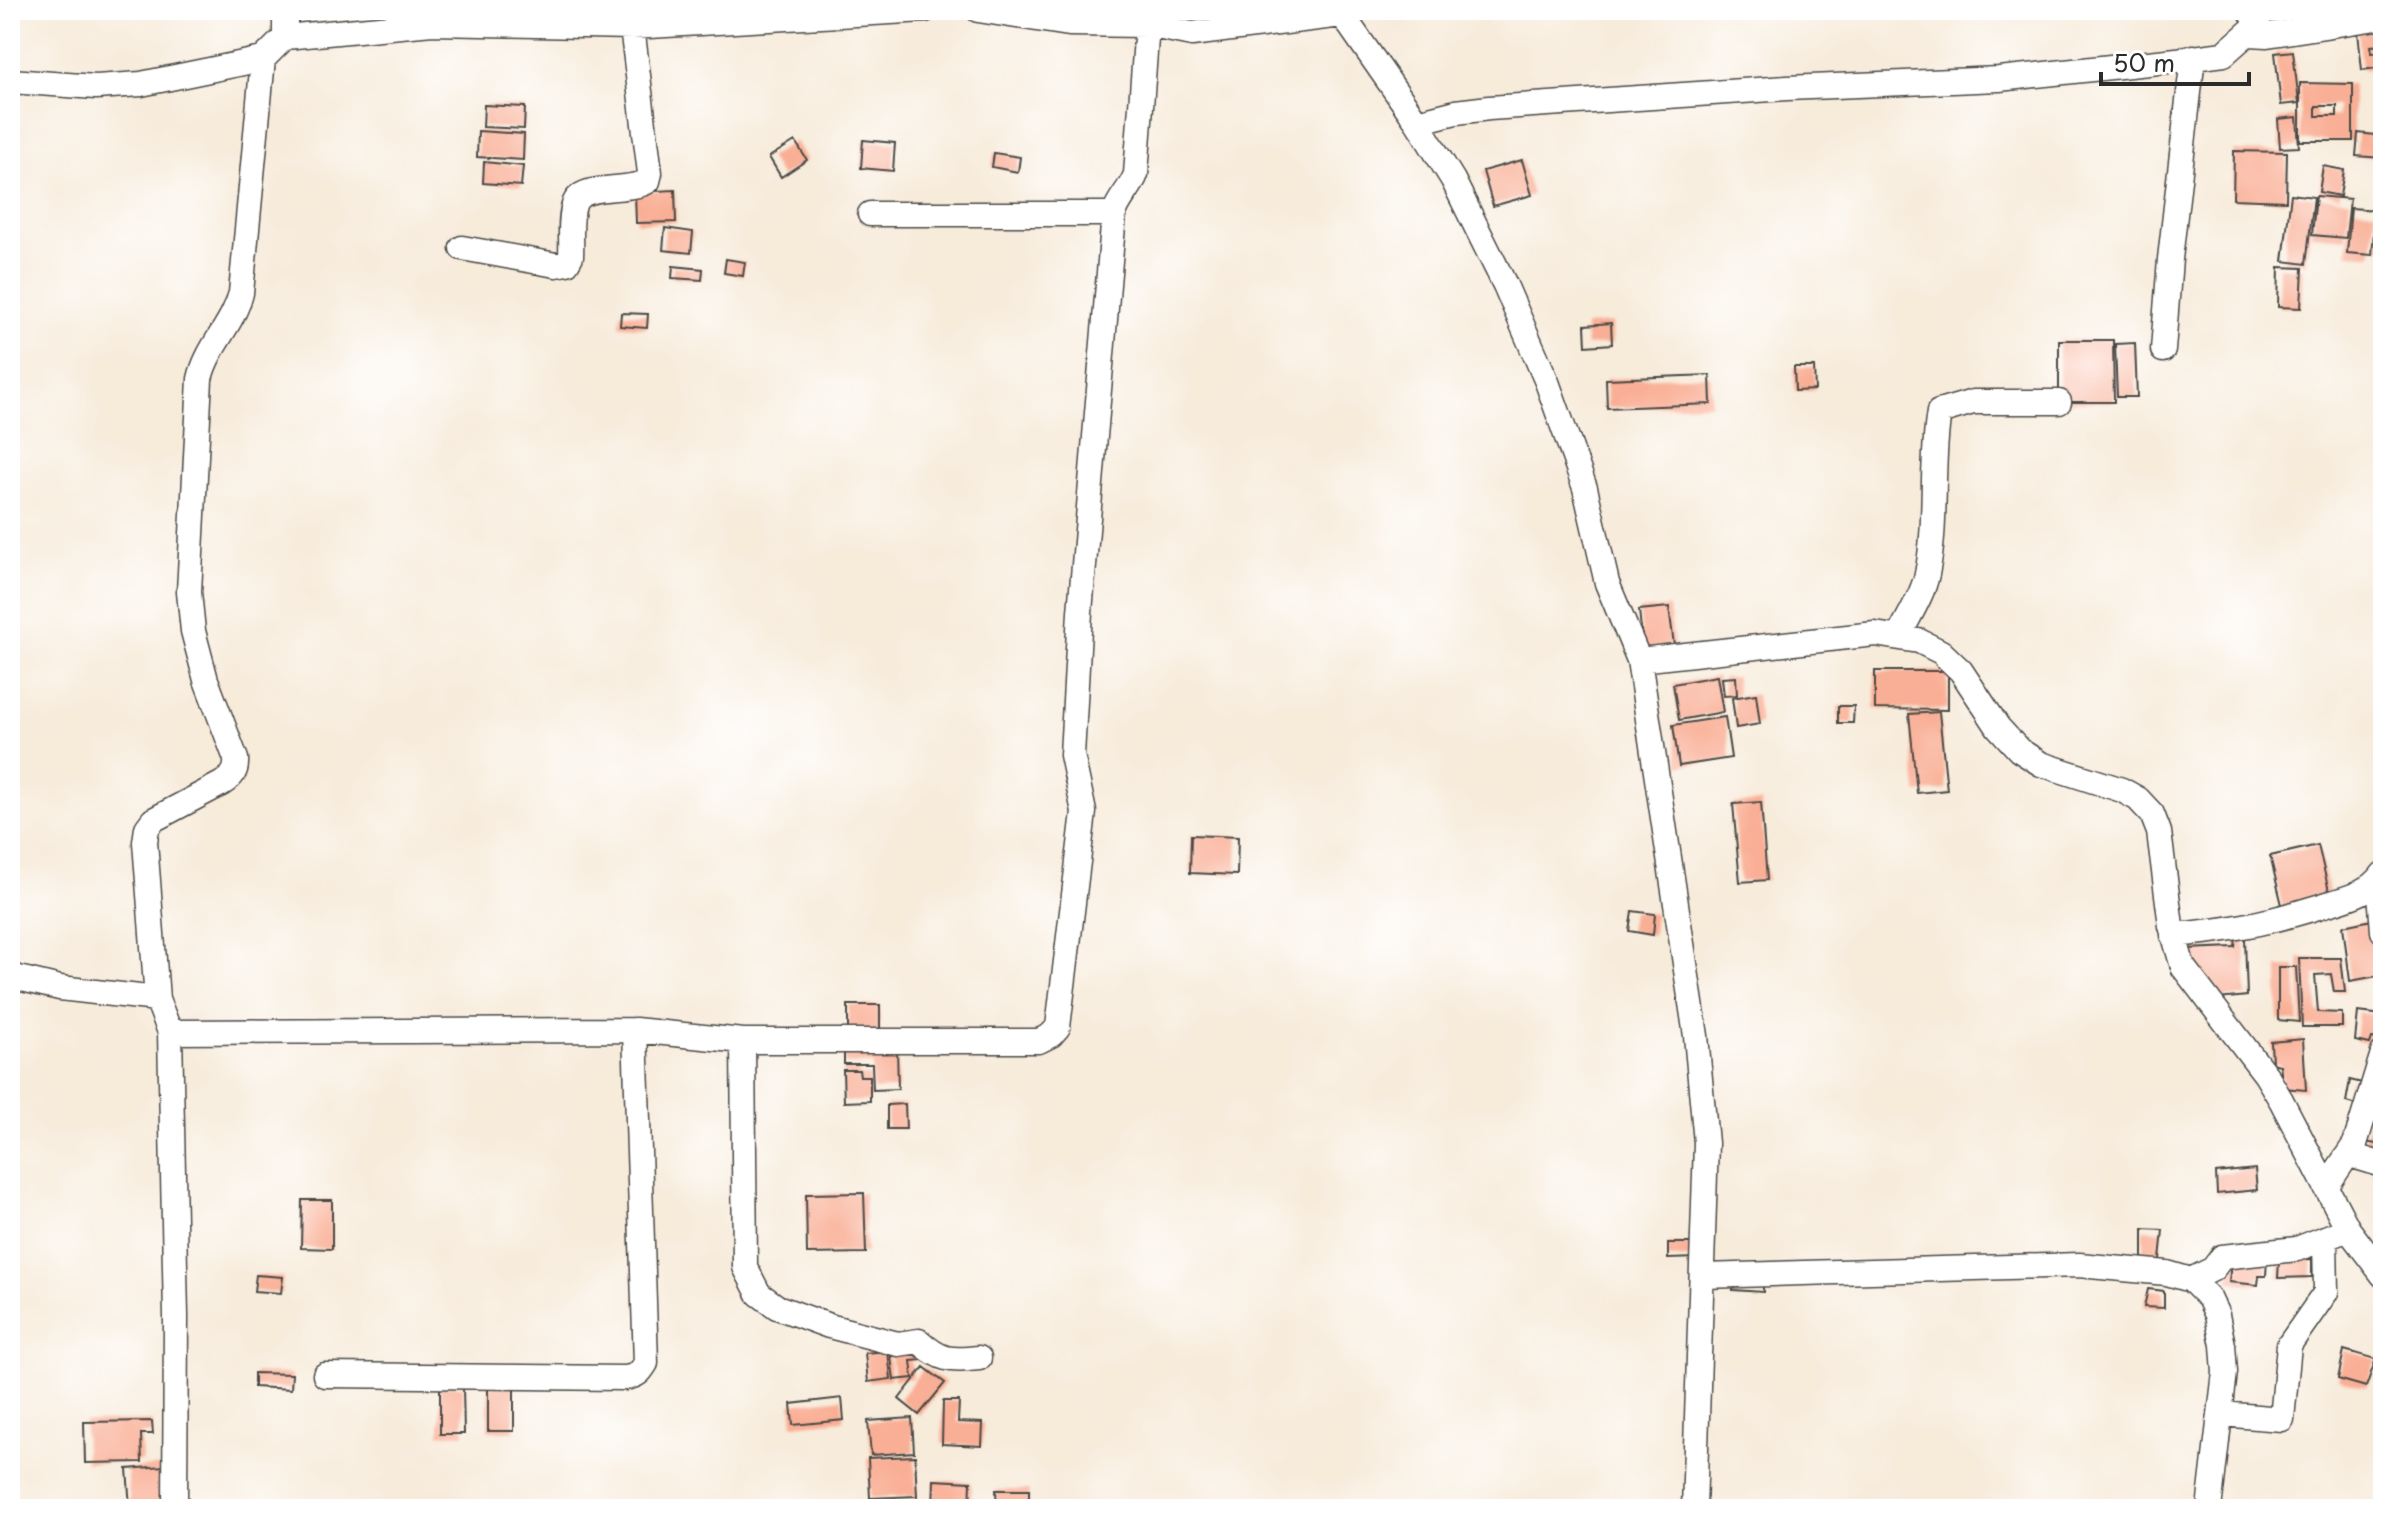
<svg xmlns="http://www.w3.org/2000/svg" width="2393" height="1519" font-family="'Playpen Sans',sans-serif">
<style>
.building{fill:#f9af95;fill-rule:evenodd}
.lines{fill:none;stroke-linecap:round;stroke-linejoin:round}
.minor-casing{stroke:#4a4845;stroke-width:27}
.minor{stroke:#fff;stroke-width:24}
</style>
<rect width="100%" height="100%" fill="#fff"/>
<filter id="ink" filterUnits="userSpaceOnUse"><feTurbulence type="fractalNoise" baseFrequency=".0125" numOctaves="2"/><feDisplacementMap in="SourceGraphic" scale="16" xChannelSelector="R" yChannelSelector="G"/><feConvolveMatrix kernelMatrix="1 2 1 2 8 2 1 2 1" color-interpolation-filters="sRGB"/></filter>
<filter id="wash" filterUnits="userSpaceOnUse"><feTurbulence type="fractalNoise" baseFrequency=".006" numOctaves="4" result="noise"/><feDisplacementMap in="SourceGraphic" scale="32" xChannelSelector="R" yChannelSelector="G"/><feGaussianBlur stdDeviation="1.8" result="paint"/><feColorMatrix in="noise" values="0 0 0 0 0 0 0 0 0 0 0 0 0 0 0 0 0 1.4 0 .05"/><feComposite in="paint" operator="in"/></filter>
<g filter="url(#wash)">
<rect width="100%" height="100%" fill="#f7ebda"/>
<g id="blocks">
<path class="building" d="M2383,30V45L2371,46L2372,53L2383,52V67L2362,70L2358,32Z
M2293,51L2299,103L2281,105L2275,53Z
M2300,83L2353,84V141H2300ZM2316,106H2337V116H2316Z
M484,105L525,107L524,129L483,127Z
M2297,117L2299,147L2280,148L2278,119Z
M478,131L524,134L523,160L477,157Z
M2358,133L2383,136V158L2356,156Z
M863,140L895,143L893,171L861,168Z
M795,141L807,160L781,177L769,157Z
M2234,151L2287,152L2286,201L2233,199Z
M994,153L1020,157L1018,172L992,167Z
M1522,160L1532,195L1493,206L1483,171Z
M484,162L523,166L521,186L483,183Z
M2323,166L2344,170L2340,196L2319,192Z
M675,190L676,222L636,223L635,192Z
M2291,194L2314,197L2306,264L2283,261Z
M2316,196L2350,199L2346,238L2312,235Z
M2351,208L2376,210L2372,255L2347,253Z
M2379,215L2383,216V249H2377Z
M665,228L693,232L691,253L663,250Z
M726,259L745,262L743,276L724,273Z
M673,266L703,269L702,280L672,278Z
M2279,267L2303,268L2301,308L2278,307Z
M621,313L648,314L647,328L620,326Z
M1611,323L1612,344L1586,346L1585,325Z
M2059,340H2113L2114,402H2059Z
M2135,343L2137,397H2117L2115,344Z
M1794,367H1814L1815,390L1795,391Z
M1710,375L1711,404L1607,408L1606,379Z
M1669,607L1674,645L1643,649L1639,610Z
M1875,671H1948V710L1875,709Z
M1717,676L1723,712L1679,720L1673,684Z
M1736,677L1737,695L1724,696L1722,678Z
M1756,694L1760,724L1736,728L1732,698Z
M1838,706H1854L1853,723H1838Z
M1939,712L1947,790L1917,793L1909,714Z
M1725,717L1731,758L1679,766L1673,725Z
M1761,802L1767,880L1740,882L1733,804Z
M1191,835L1238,837L1237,875L1190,873Z
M2318,845L2330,895L2283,909L2270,856Z
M1632,911L1655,914L1653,935L1629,931Z
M2377,919L2383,975L2350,981L2343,926Z
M2236,938L2245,939L2247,996L2218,999L2186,949L2235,947Z
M2299,958H2341L2345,992H2334L2331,974L2315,975L2318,1012L2342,1013V1027H2302Z
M2278,967H2296L2299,1022L2278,1020Z
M848,1005H880V1035H848Z
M2358,1012L2383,1015V1039L2372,1038L2370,1044L2355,1041Z
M2303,1039L2306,1090L2283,1088L2280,1065L2272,1063L2271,1042Z
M897,1047L898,1089L873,1090L872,1064H844V1048Z
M843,1070H859L860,1076H870V1101L844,1102Z
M2350,1080L2370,1085L2366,1108L2346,1102Z
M2376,1097L2383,1098V1145L2364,1142Z
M905,1104L906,1129H887V1105Z
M2255,1169L2257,1190L2217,1194L2216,1173Z
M864,1193L866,1253L807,1254L806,1194Z
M302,1200H332V1249L301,1248Z
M2143,1229L2163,1230L2159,1269L2143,1267Z
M1668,1243H1697V1258L1668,1259Z
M2267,1258L2266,1276H2259L2258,1285L2229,1282L2231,1262Z
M2312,1259V1277L2278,1278L2279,1260Z
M256,1275L283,1277L281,1293L254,1291Z
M1733,1282L1763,1283V1292L1733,1290Z
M2148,1289L2164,1291V1308L2144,1307Z
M920,1346L921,1360L911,1361L913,1378L894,1380L890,1349Z
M2344,1350L2376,1359L2366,1387L2338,1379Z
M888,1351L891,1379L868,1382L865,1353Z
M924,1367L945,1383L919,1415L899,1399Z
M254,1373L292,1374L291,1389L254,1387Z
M440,1386H463L464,1434H440Z
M514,1386V1431H488V1387Z
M842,1398L844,1420L793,1425L791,1404Z
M943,1401H959L958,1422L983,1423L982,1446L942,1444Z
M912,1418L914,1452L871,1455L868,1421Z
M152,1421L153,1434H141L142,1462L85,1463L84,1422Z
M915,1456L917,1496L870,1498L868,1458Z
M164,1466L167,1504L130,1507L127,1469Z
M934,1480L971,1482L970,1509H933Z
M996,1490H1029V1509H997Z"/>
</g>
</g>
<g filter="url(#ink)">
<use href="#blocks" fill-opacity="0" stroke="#4a4845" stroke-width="2"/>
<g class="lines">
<defs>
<path id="minor" d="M978,10L1069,24L1147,25L1192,34L1342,15
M1339,10L1417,122L1453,180L1505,285L1547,382L1585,488L1607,583L1639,660L1696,1036L1706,1143L1694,1509
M2250,34L2267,35L2383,17
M285,37V10
M10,81L96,87L141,84L263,59L285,37L432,23L632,27L925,10
M1417,122L1456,112L1489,108L1787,88L1999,79L2186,59L2224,54L2258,24L2250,10
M870,214H1114
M462,248L556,265L567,263L571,256C572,240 569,220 574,205C580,182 629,193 648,181L650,173L632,27
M2163,350L2170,259L2193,57
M1899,636C1908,617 1923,595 1927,574C1938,520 1930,466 1939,412L1973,402H2059
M1639,660L1875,634L1919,641L1941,652L1961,671L1998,727L2019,750L2041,764L2122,790L2138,799L2152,814L2159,832L2171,926L2183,967L2266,1075L2281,1100L2348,1229L2383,1275
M2379,880L2383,931
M2173,935C2227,931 2266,923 2318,907C2342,899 2369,895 2383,874
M10,976L60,988L157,999
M170,1032L157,999L145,842L147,828L153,820L221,784C232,777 237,772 236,759L206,680L193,631L189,592L200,379C207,347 233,325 241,293L263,59
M743,1041L745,1267L759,1294L777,1307L829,1326L898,1344L919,1341C941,1361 950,1361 979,1358
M2350,1155L2383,1165
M2326,1187L2355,1144L2383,1053
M1703,1276L2079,1265L2167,1273L2191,1280L2209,1298L2217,1315L2223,1345L2225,1372L2209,1509
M2191,1280L2213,1269L2222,1257L2297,1249L2338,1233
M325,1375L625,1378C637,1376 640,1373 646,1363L635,1030
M2221,1414L2282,1419L2289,1345L2326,1292L2325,1238
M175,1509L176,1316L170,1032L635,1030L743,1041H1039L1051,1035L1058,1027L1084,812L1072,755L1080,612L1114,214C1118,199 1131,189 1136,174L1147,25"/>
</defs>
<use href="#minor" class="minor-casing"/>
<use href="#minor" class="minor"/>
</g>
</g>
<rect width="2393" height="1519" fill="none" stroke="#fff" stroke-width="40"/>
<path d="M2101 72v12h148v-12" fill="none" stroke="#2b2b2b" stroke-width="4"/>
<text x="2113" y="72" font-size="24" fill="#2b2b2b" stroke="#ffffff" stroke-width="6" paint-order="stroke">50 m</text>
</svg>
